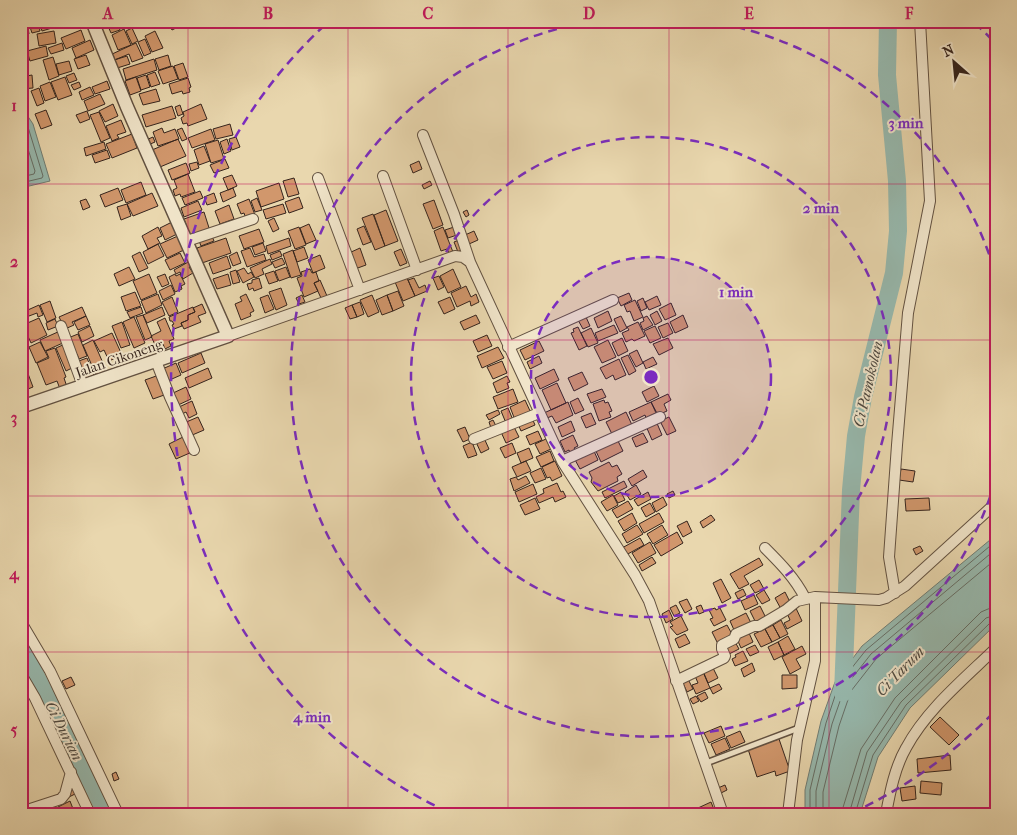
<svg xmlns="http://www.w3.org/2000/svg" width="1017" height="835" font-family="'IM FELL French Canon',serif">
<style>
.water{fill:#97b9ae;stroke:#707d74}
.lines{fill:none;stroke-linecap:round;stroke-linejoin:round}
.shore{stroke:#666e66;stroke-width:1}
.river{stroke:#97b9ae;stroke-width:18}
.building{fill:#d1976c;stroke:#35241d}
.service-casing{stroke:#625141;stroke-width:8}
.minor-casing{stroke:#625141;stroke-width:12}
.tertiary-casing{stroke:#625141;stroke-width:15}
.service{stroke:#f1e5ca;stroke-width:5}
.minor{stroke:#f1e5ca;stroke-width:10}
.tertiary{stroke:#f1e5ca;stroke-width:12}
.grid{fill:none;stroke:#c2185b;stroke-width:1;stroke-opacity:0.55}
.ring{fill:none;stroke:#7b2cbf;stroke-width:2.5;stroke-dasharray:9 6}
.labels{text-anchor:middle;stroke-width:4;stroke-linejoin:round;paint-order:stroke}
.street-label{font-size:14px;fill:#35241d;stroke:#f1e5ca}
.water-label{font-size:15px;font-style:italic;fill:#4e4941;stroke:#f1e5ca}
.centre{fill:#7b2cbf;stroke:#f1e5ca;stroke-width:2.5}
.ring-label{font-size:15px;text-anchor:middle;font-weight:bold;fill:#7b2cbf;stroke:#f1e5ca;stroke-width:4;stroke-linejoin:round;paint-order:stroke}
.neatline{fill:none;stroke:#c2185b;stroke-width:2}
.grid-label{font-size:16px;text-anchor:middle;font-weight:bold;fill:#c2185b}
</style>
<rect width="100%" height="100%" fill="#e9d7ae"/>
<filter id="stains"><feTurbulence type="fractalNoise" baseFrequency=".004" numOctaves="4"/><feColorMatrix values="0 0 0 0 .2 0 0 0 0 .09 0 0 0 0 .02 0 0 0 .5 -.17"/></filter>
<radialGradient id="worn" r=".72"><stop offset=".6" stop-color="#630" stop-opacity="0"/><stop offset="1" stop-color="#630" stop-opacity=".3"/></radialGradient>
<path class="water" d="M21,106L33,124L50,181L21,188Z
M996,535V624L910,708L878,757L860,814H805V790L821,721L835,682L862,646Z"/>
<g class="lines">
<path class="shore" d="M21,115L28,127L43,176L42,178L21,183
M21,127L35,171L34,174L21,177
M810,814V790L826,723L839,684L866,650L996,541
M816,814V791L832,724L845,687L871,654L996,549
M823,814V792L839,726L851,691L876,659L996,559
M841,814L861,749L895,698L981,612L988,609L996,607
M849,814L867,752L901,702L986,618L996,615
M855,814L873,755L906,705L990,623L996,621"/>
<path class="river" d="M21,647L107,814
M843,693L851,490L856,436L863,397L894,273L898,231L897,181L887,75L888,21"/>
</g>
<path class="building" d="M28,21H38L40,31L32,33Z
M39,21H50L52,28L42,31Z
M52,21H60L61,25L53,27Z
M117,21L120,30L111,33L107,24Z
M118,21H125L126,24L120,26Z
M126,21H136L137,24L129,27Z
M167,21H177L180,26L172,30Z
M27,22L29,34L21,36V23Z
M132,28L138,41L132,44L126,31Z
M124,29L131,45L118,50L112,35Z
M81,30L85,41L66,49L61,38Z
M54,31L56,43L39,46L37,34Z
M155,31L163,48L152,52L145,36Z
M145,39L151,53L144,56L138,42Z
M90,40L94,50L76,58L72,48Z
M62,43L64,50L51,54L48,48Z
M136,43L143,58L132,62L129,54L112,61L110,55Z
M46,46L48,56L30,61L27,51Z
M21,54H27L28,71H21Z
M86,55L90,65L78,69L74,59Z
M168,55L171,66L159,70L155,59Z
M127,56L130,64L114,69L111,61Z
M53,57L59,76L49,80L43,60Z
M154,59L157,70L126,80L123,69Z
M69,61L72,71L59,75L56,64Z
M183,63L188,77L179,80L174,66Z
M173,66L178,79L163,84L158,71Z
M155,72L160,84L151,87L147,75Z
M74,73L77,80L69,83L66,76Z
M32,75L33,88L21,89V77Z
M146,75L150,87L141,90L137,78Z
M65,77L72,95L58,100L51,82Z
M136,77L141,91L130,95L125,81Z
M188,78L191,87L189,88L190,92L183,94L182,91L172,94L169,84Z
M107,81L110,89L95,94L92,87Z
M50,82L56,97L45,101L40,86Z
M79,82L81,87L74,90L71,85Z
M90,87L94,95L82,100L79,92Z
M39,88L44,103L37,106L31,91Z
M156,89L160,101L143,105L139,94Z
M100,94L105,104L88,111L84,101Z
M113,104L118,116L105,122L99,111Z
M201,104L207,119L188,126L187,123L183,124L181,118L184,116L183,112Z
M180,105L183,114L178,116L175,107Z
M172,106L176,118L146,127L142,115Z
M46,110L52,125L41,129L35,114Z
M87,111L90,119L80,123L76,115Z
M99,112L110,138L101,142L90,115Z
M121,120L126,132L117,135L119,138L112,141L106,126Z
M230,124L233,135L216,139L213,129Z
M162,128L164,133L175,129L179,139L158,146L153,132Z
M182,128L187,139L182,141L177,130Z
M211,129L215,140L192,148L188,138Z
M132,134L137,148L112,158L106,144Z
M153,137L155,142L148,145L146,140Z
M236,137L240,147L232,150L229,139Z
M178,139L186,156L160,167L152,150Z
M227,139L231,151L224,154L220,142Z
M218,140L224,159L211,163L205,144Z
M104,142L106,149L86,156L84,148Z
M204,146L210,161L199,165L194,150Z
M107,150L110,158L95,163L92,155Z
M225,159L229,168L214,173L210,165Z
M419,161L422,169L413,173L410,165Z
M197,162L199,168L191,171L189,164Z
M186,163L190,173L172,180L168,170Z
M188,174L195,192L181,197L180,194L175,196L173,190L177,188L174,180Z
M232,175L237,186L228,190L223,178Z
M294,178L299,194L288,197L283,181Z
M430,181L432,185L424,189L422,185Z
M141,182L146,195L126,203L121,190Z
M279,183L284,199L261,207L256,191Z
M118,188L123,200L105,207L100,195Z
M233,188L236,196L223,202L220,193Z
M200,191L203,198L185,205L182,198Z
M152,193L158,206L133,216L127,204Z
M214,193L217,202L207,205L204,197Z
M299,197L303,208L289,213L285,202Z
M257,198L262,210L255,212L251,201Z
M86,199L90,207L83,210L80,201Z
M249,199L255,215L246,219L244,213L241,214L237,204Z
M434,200L443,225L433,229L423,204Z
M198,201L202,210L184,217L181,208Z
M127,204L131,216L121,220L117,207Z
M283,204L286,213L266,219L263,210Z
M229,205L234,219L220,224L215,211Z
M386,210L398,241L385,246L374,215Z
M467,210L469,215L466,217L463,212Z
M204,212L210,231L191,238L184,219Z
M373,214L385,246L375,250L362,218Z
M274,218L279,229L273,232L268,221Z
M172,222L177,234L165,240L160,228Z
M309,224L316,240L306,244L300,228Z
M364,226L371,242L363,245L357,229Z
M158,227L162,236L157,238L160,243L148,249L142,236Z
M299,227L306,245L295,249L288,231Z
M443,227L453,252L449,253L447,249L441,251L434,231Z
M454,227L457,235L448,238L445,230Z
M259,229L264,242L244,249L239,236Z
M474,231L478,240L469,244L465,235Z
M211,234L214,241L201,246L198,238Z
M180,235L186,249L167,258L160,244Z
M226,238L231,253L202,263L197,248Z
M289,238L291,246L268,254L266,246Z
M459,240L463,249L458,252L454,242Z
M263,243L266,251L255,255L252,247Z
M158,244L164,256L148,264L143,252Z
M304,247L308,258L297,262L293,251Z
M250,248L254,257L264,254L266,260L247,267L241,251Z
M360,248L366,265L355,269L349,253Z
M401,249L407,263L400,266L394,252Z
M293,250L301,275L291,278L283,254Z
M280,251L282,256L272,260L270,255Z
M140,252L148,268L139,272L132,256Z
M237,252L241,263L233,266L229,256Z
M180,253L185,263L170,270L165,260Z
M320,255L325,268L313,273L308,260Z
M227,256L231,268L213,274L209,263Z
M282,258L285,264L275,268L272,262Z
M270,259L272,264L262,269L264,274L255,278L250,268Z
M190,261L192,266L189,267L193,273L183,279L180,272L176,274L174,270Z
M129,267L135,279L119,286L114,274Z
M286,267L290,277L279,281L275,271Z
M244,268L248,274L251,272L254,277L243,283L237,271Z
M310,269L312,273L316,272L319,281L314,283L318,291L304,297L297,278L302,276L301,272Z
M453,269L461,287L448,293L440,276Z
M236,270L240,282L233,284L230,272Z
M274,271L278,281L269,284L265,274Z
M149,274L157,293L141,300L133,281Z
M165,274L169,284L162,287L157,277Z
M175,274L176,276L180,274L185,284L181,286L182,289L175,292L169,277Z
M228,274L231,285L217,289L213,279Z
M439,276L444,287L438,290L433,278Z
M259,278L262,288L254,291L253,288L249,290L247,284L252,283V280Z
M407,278L415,296L403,301L395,282Z
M414,278L419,288L425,285L427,291L415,296L408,280Z
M320,280L327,296L321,298L314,283Z
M171,285L175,294L163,300L159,291Z
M466,286L471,297L476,294L479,302L471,306L470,301L457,307L451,293Z
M281,288L287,305L276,310L269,292Z
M398,291L404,306L393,311L387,295Z
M135,292L141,306L126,311L121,297Z
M629,293L632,300L621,306L617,298Z
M158,294L162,305L146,313L141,301Z
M246,294L254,311L250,313L251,316L241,320L235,304L242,301L240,297Z
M268,295L274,309L265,313L260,298Z
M302,295L305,302L299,304L296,298Z
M372,295L379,312L368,317L360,300Z
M387,295L393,311L382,315L376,300Z
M657,296L661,305L649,310L645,302Z
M172,297L178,312L169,316L162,302Z
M450,297L455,309L444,314L438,302Z
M643,298L647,308L641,311L637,301Z
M635,300L643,317L634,321L630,311L627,312L624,305Z
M50,301L56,318L47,322L40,305Z
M360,302L364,314L357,317L352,305Z
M671,303L676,315L665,320L659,309Z
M202,304L206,313L198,316L201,322L184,329L181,323L188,320V315L195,312L193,308Z
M39,305L43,315L38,317L37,313L21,319V313Z
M352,305L357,317L350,319L345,308Z
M82,307L86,316L72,322L74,325L65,329L59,317Z
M141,307L143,313L130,318L127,312Z
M162,307L165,315L147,323L143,315Z
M193,307L195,312L188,315V320L181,323L182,326L174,329L172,325L174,324L172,321H170L169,317Z
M608,311L612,321L598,328L594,318Z
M657,311L662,321L655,325L650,315Z
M143,315L152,337L145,340L136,317Z
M476,315L480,323L464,330L460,322Z
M683,315L688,327L675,333L670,322Z
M86,316L90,325L78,330L74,322Z
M621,316L627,328L620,332L614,319Z
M647,316L653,325L643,330L640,323L644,321L643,318Z
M134,317L145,343L134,348L123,322Z
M586,317L590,326L583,329L578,320Z
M39,318L47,335L31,343L23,325Z
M165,318L174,339L169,341L171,346L165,349L163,344L156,347L151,336L161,331L157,322Z
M55,319L58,326L48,330L46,323Z
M122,322L130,345L121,348L112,326Z
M638,322L645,336L634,341L632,339L626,342L622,333L629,330L627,327Z
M668,323L673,333L663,338L658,327Z
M614,325L618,333L598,341L595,333Z
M90,326L94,336L82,342L78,332Z
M655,326L661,338L650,343L644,331Z
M578,327L587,346L579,350L571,333L574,332L573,329Z
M591,328L598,343L588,347L581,333Z
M60,331L65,342L45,351L40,340Z
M112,333L122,355L109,361L104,350L100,352L94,341Z
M78,334L87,356L79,359L77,354L74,356L68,338Z
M487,335L492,346L478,352L473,341Z
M622,338L628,351L618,356L612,343Z
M668,338L673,348L659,355L653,344Z
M93,340L106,370L96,375L83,345Z
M608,340L616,357L602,363L594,347Z
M539,341L544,351L525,360L520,350Z
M40,342L48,357L36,363L29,347Z
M65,344L74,367L66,371L56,348Z
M498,347L504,358L482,368L477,356Z
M55,348L66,377L64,378L67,387L60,389L57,381L46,385L37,363L49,358L46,351Z
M637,350L643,363L636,367L629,354Z
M201,353L205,363L182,373L178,363Z
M628,355L636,371L629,375L621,358Z
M539,356L542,363L530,369L527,362Z
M653,357L657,364L646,369L643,362Z
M87,358L94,375L83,379L76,362Z
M619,359L626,375L615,380L613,375L606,379L600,368Z
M502,361L507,373L493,379L487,367Z
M176,363L181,375L165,382L160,370Z
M208,368L212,378L189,388L185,378Z
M554,369L559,380L540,389L535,378Z
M27,371L33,387L23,391L21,373Z
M582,372L588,384L574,391L568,378Z
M159,375L167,394L153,399L145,380Z
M507,376L510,382L507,383L509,388L497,393L493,383Z
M557,383L566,403L551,410L542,390Z
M654,386L659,396L647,402L642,392Z
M186,387L191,399L176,406L171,394Z
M513,389L518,402L498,409L493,397Z
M602,389L606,397L591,403L587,394Z
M668,394L671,400L664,404L667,411L658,415L651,402Z
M578,398L584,410L575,414L570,402Z
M525,400L531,413L515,420L510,407Z
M604,400L605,403L608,402L612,411L609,412L611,417L599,421L593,404Z
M192,401L197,414L189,418L186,412L182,414L179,407Z
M568,402L573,415L556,423L552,416L547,418L544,413Z
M651,402L656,413L646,418L645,415L633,421L629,412Z
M508,408L513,420L506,423L501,411Z
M498,410L500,414L489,420L486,415Z
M626,412L632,425L612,434L606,422Z
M591,413L596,424L586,428L581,417Z
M198,417L204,430L190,436L184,423Z
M669,417L676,431L667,435L660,421Z
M532,418L535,425L521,431L518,424Z
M493,420L496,426L491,428L489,422Z
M571,421L575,431L562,437L558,427Z
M656,421L662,435L652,440L646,426Z
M465,427L470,439L463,442L457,430Z
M514,427L519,437L506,443L501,432Z
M538,431L542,440L530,445L526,436Z
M643,433L648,442L636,447L632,438Z
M573,435L578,446L574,448L576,451L570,453L569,450L565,452L560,441Z
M185,436L192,452L176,459L169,444Z
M484,438L489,449L481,453L476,442Z
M546,439L551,449L540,454L535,444Z
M617,439L623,451L601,462L595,449Z
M472,442L477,455L468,458L463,446Z
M512,443L516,453L505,458L500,448Z
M529,448L533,458L521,463L517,453Z
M593,449L598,460L580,469L574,458Z
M550,451L554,461L541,467L536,457Z
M526,461L531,471L517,477L512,467Z
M555,461L562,476L552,481L550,477L547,478L542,467Z
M609,462L612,467L617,465L622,474L617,477L618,481L598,491L591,482L592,478L589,472Z
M541,468L546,479L535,483L530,473Z
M901,469L915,471L913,482L899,480Z
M643,470L647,477L632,486L628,479Z
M526,476L530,483L514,491L510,479L516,477L518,480Z
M624,481L627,487L605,498L602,492Z
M557,483L561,492L563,491L566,497L555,502L553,497L539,503L536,497L544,493L543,489Z
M533,484L537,494L519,502L515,492Z
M636,485L641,494L630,500L625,492Z
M673,491L675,495L669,498L667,494Z
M621,492L625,500L618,503L614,496Z
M648,492L651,499L638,506L634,500Z
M613,495L618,505L607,511L601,502Z
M663,497L667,505L656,512L652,503Z
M535,498L540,509L525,515L520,505Z
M929,498L930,510L906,511L905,499Z
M628,501L633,509L617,518L612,510Z
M650,503L655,512L646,517L641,508Z
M632,513L637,523L624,531L618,521Z
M659,513L664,522L644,533L639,524Z
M711,515L715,520L703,528L700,522Z
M687,521L692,532L683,537L677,526Z
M637,525L643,534L627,543L622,534Z
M662,525L668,535L653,544L647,534Z
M677,532L683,543L661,556L654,545Z
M640,538L644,545L626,555L622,548Z
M650,542L656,553L638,563L632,553Z
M920,546L923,551L916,555L913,549Z
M652,557L656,563L642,571L639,565Z
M759,558L763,565L744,576L749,584L739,589L730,574Z
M721,579L731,598L722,603L713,583Z
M759,580L764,589L755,593L750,585Z
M743,589L746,595L738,599L735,593Z
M764,590L770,600L762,604L756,595Z
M785,592L791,604L781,609L775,598Z
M754,595L758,604L745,610L741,601Z
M687,599L692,609L685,613L679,602Z
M676,605L680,613L674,616L670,608Z
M701,605L704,612L699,614L696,607Z
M760,606L766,618L756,623L750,611Z
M795,606L802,621L787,629L784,623L790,620L786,611Z
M715,608L716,610L720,608L726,620L714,626L710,619L713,618L709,610Z
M669,610L673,619L666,623L662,614Z
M746,613L751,623L734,630L730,621Z
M681,616L688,630L677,635L670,627L673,626L670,622Z
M781,620L788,634L780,638L773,625Z
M727,625L733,636L718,644L712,632Z
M773,625L780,638L772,642L765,629Z
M765,629L772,642L761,647L754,634Z
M749,633L753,642L741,648L737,639Z
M685,634L690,643L679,648L675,639Z
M788,636L795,649L784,655L778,642Z
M734,640L739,649L729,654L724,646Z
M778,642L784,655L774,660L768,647Z
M755,645L759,652L750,656L746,649Z
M802,646L806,654L796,659L801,668L790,674L782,657Z
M743,651L748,661L735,666L732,659L736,657L735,655Z
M752,663L755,671L744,677L741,669Z
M712,666L718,678L708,683L703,671Z
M703,672L710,688L696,694L692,685L698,683L695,676Z
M782,675H797V688L782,689Z
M71,677L75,685L66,689L62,681Z
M688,679L693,689L687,692L682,681Z
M719,684L722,689L713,694L710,688Z
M705,692L708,698L701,702L697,696Z
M696,696L699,701L693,704L690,699Z
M940,717L959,735L949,745L930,727Z
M721,726L725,736L709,743L704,733Z
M740,731L745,742L731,748L726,737Z
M725,738L730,749L716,755L711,744Z
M779,739L790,771L776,776L775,771L757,777L748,749Z
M950,755L951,770L918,773L917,759Z
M116,772L119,779L114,781L112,774Z
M921,781L942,783L941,795L920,793Z
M725,785L727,790L721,793L718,788Z
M915,786L916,799L902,801L900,788Z
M73,788L75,794L69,797L67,790Z
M70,801L75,814H61L58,807Z
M711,802L715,812L710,814H701L698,808Z
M52,806L55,814H36L35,811Z"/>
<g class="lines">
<defs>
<path id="service" d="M706,763L799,728"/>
<path id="minor" d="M423,135L454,214L470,262
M383,176L417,270
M318,178L360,290
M187,241L253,219
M61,326L83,386
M228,336L455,256L463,257L470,262L562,461L635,575L649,601L723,814
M508,347L613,300
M156,361L170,397L194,450
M474,439L539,413
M562,461L660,417
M765,548C780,563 795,578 805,598
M895,593L889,557L897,445L908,313L930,201L920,21
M21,622L50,671L118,814
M21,674L35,698L90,814
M676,681L724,658L725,656L722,649V645L734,639L736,634L754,626H759L786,610L797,601L815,597
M21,812L61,799L65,794L71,772
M788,814L797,740L815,661V597L879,600L886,598L905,586L996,503
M886,814C890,792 895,767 906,748C927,709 964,679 996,648"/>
<path id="tertiary" d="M21,407L228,336L127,107L92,21"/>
</defs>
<use href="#service" class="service-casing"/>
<use href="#minor" class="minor-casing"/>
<use href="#tertiary" class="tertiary-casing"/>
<use href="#service" class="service"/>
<use href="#minor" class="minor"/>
<use href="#tertiary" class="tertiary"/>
</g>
<path class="grid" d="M188,21V814M348,21V814M508,21V814M669,21V814M829,21V814M21,184H996M21,340H996M21,496H996M21,652H996"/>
<circle cx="651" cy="377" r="120" fill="#7b2cbf" fill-opacity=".12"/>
<g class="ring">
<circle cx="651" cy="377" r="120"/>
<circle cx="651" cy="377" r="240"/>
<path d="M995 482A360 360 0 1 1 595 21M707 21A360 360 0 0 1 995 272"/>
<path d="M993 713A480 480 0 0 1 854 812M448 812A480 480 0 0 1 327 23M975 23A480 480 0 0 1 993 41"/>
</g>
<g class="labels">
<g class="street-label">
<text transform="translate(119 358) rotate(-19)" y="5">Jalan Cikoneng</text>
</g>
<g class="water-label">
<text transform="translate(868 384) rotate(-77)" y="5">Ci Pamokolan</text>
<text transform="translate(900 671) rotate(-46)" y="5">Ci Tarum</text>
<text transform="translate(64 731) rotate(63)" y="5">Ci Durian</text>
</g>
</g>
<circle cx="651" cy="377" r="8" class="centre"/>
<g class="ring-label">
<text x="906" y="128">3 min</text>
<text x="821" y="213">2 min</text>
<text x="736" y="297">1 min</text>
<text x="312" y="722">4 min</text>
</g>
<rect width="1017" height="835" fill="none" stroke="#e9d7ae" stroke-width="55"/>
<g transform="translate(954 62) rotate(333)" stroke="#f1e5ca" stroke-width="4" paint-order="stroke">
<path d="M0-4L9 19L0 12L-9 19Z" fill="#35241d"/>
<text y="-8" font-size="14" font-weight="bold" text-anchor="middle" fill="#35241d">N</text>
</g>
<rect x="28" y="28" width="962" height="780" class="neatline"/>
<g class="grid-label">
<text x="108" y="19">A</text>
<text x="268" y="19">B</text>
<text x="428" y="19">C</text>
<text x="589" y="19">D</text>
<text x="749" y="19">E</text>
<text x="909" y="19">F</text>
<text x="14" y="111">1</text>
<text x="14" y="267">2</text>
<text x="14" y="423">3</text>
<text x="14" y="579">4</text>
<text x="14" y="735">5</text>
</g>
<rect width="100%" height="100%" filter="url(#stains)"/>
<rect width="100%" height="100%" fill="url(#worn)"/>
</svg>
